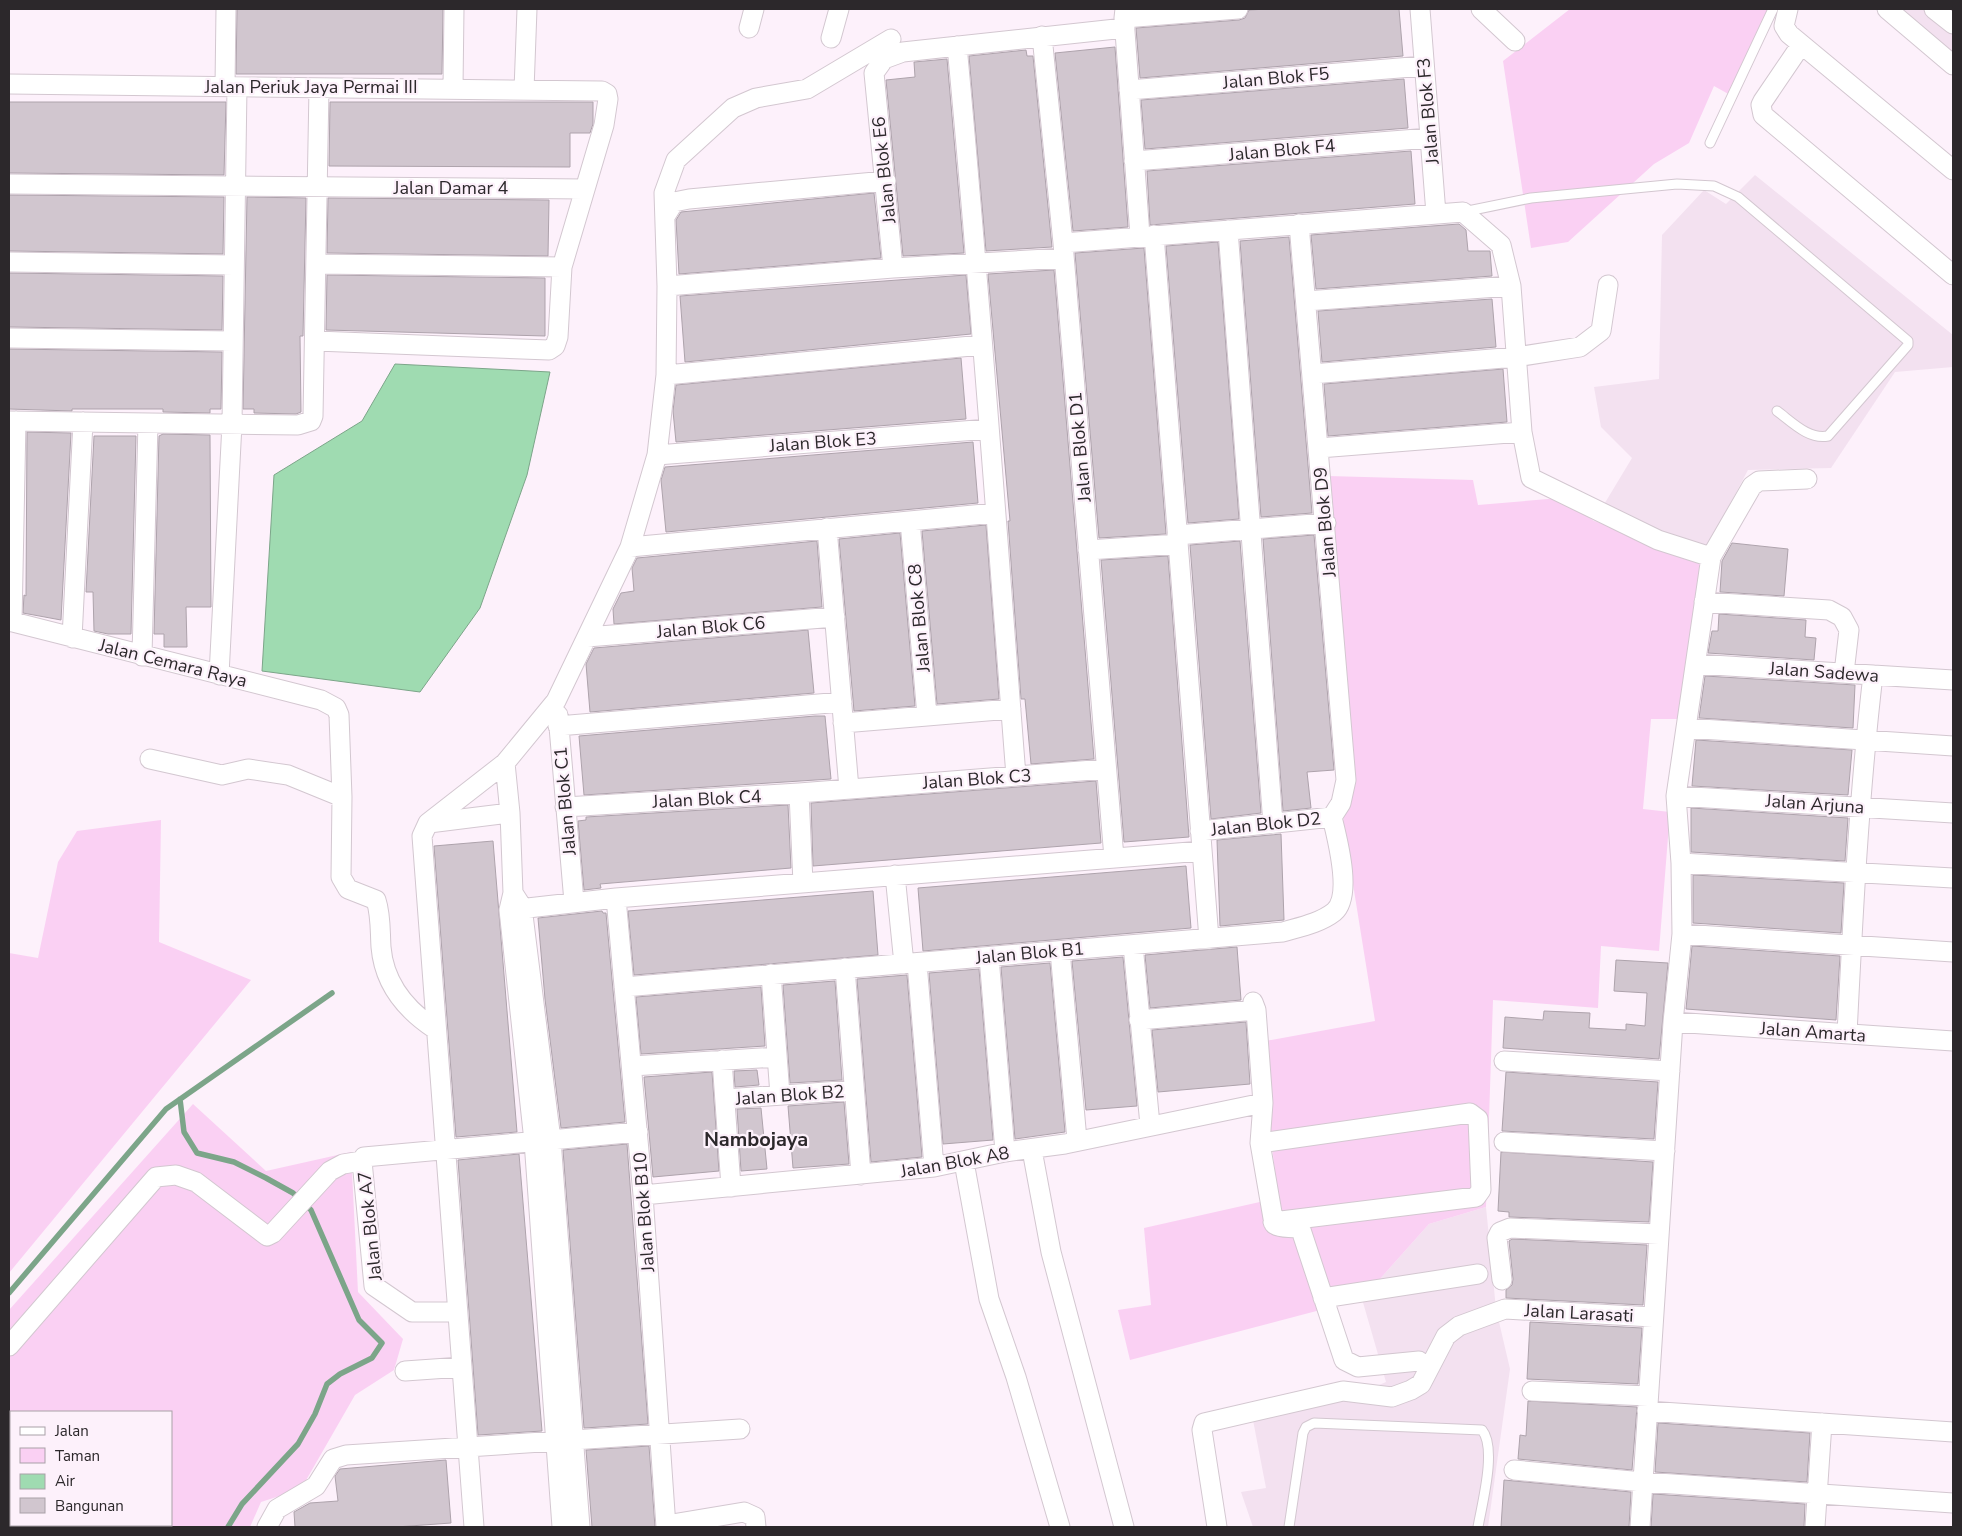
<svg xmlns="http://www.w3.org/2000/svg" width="1962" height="1536" font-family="'Nunito Sans',sans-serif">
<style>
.built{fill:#f3e1f0}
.green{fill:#fad0f3;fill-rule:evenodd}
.water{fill:#9fdbb1;stroke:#7ca589}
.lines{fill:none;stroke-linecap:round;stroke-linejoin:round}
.stream{stroke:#7ca589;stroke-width:5.5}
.building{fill:#d1c6cf;stroke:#aea3ac}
.service-casing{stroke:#d3c7d0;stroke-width:11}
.minor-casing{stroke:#d3c7d0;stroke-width:21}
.service{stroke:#fff;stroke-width:9}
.minor{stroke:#fff;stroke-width:19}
.labels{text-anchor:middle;stroke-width:4.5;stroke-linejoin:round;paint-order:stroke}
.street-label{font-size:18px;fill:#2c282b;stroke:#fdf1fb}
.quarter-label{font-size:20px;font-weight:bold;fill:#2c282b;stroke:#fdf1fb}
</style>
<rect width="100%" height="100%" fill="#fdf1fb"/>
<path class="built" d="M1900,9H1953V58Z
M1755,175L1953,335V367L1895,372L1831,468L1748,470L1702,557L1594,521L1632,458L1601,427L1594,387L1659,379L1662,235L1704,190L1726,204Z
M1486,1207L1496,1309L1510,1369L1488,1527H1253L1241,1492L1266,1488L1252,1415L1349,1398L1386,1382L1362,1299L1429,1224Z"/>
<path class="green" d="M1570,9H1768L1732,96L1714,86L1689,143L1654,164L1568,242L1531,248L1503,61Z
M1328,476L1473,480L1478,505L1560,498L1594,521L1702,557L1678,719H1651L1643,809L1670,812L1659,951L1601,946L1598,1008L1493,1000L1486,1207L1429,1224L1362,1299L1130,1360L1118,1310L1151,1305L1144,1228L1278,1198L1260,1042L1375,1021L1343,822L1352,780Z
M161,820L159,942L251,980L9,1273V953L38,958L58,862L77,831Z
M193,1104L266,1171L351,1152L358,1292L403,1339L394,1370L355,1395L301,1489L261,1502L250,1527H9V1310ZM11,1412H171V1525H11Z"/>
<path class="water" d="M395,364L550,372L527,475L480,608L420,692L262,671L274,475L362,421Z"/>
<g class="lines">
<path class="stream" d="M180,1099L184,1132L197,1153L234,1162L266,1178L293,1193L311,1210L359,1320L382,1343L372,1358L340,1374L327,1384L315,1414L298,1444L242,1504L228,1527
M9,1293L166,1109L332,993"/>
</g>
<path class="building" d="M237,9H443L442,74H236Z
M1268,9H1399L1403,56L1140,78L1136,28L1239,20L1245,18L1249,10Z
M1115,47L1128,227L1073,231L1055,53Z
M1026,50L1027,56H1033L1052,247L986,251L969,56Z
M947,59L964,253L903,256L886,80L915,77L914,62Z
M1404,79L1408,128L1145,149L1141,100Z
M9,102H226L224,175L9,173Z
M330,102H593V124L590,133H570V167L329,166Z
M1411,151L1415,204L1150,225L1147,171Z
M874,193L881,258L679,274L676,220L681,212Z
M9,195L224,197L223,254L9,251Z
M247,197L306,198L303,336H300L301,412L296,414L254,413V409H243Z
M328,198L549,200L548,256L327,253Z
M1459,224L1466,230L1468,251H1490L1492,276L1316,289L1311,235Z
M1289,237L1312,513L1261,517L1240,241Z
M1218,242L1239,519L1188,523L1166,246Z
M1144,248L1166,534L1099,538L1075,253Z
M1054,270L1094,759L1031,764L1025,699H1021L1008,521H1010L988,274Z
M9,273L223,276L222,330L9,327Z
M327,275L545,278V336L326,330Z
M966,275L971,334L685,362L680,296Z
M1492,299L1496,347L1322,362L1318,311Z
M9,349L222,352L221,409H210V413L163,412V409H72V411L9,409Z
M961,358L966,419L676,442L673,411L676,385Z
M1503,369L1507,422L1328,436L1324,384Z
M27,432L71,433L61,620L23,613L24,595L26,596Z
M163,434L210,435L211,607H186L187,647H164V634H154L159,436Z
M94,436H136L131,634H108L94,631L93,592H86Z
M973,442L978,503L666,532L661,480L665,467Z
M986,525L999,699L937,704L922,531Z
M900,533L915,706L854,711L839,539Z
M1314,535L1334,770L1307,772L1311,808L1283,811L1263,539Z
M817,541L822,607L614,624L613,609L621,593L634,591L632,568L637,558Z
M1240,541L1261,813L1211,819L1190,545Z
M1732,543L1788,549L1784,596L1720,592L1722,561Z
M1168,556L1189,837L1124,842L1101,560Z
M1719,614L1806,620L1805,637L1816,638L1814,660L1708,653L1712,631H1718Z
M808,630L814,693L590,712L586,664L594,648Z
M1705,676L1855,685L1853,728L1699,718Z
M815,716H825L831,779L584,795L579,736Z
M1696,740L1852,750L1848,795L1692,786Z
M1096,781L1101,843L813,866L811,803Z
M788,805L791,868L600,884L601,888L584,890L578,821L586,820V817Z
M1691,808L1848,818L1845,861L1691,852Z
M1281,834L1284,920L1220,926L1217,840Z
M493,841L517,1132L456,1137L434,846Z
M1186,866L1191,928L923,951L918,888Z
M1693,875L1844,883L1841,933L1693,923Z
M873,891L878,955L634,975L628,911Z
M602,911L603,913H606L625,1122L561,1128L545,999L538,918Z
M1692,946L1840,956L1836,1020L1686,1009Z
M1237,947L1241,1000L1150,1008L1145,955Z
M1123,957L1137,1106L1086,1110L1072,961Z
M1616,960L1668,963L1659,1059L1503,1048L1505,1017L1543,1020L1544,1011L1590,1013L1589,1028L1626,1030V1024L1645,1026L1647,993L1614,991Z
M1050,963L1065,1132L1015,1139L1001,967Z
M979,969L993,1140L943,1144L929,973Z
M907,975L922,1157L871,1162L857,979Z
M835,981L842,1080L790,1083L783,985Z
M761,987L765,1046L641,1054L636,997Z
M1246,1022L1250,1084L1158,1092L1152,1030Z
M757,1070L759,1085L735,1087L734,1071Z
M712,1072L719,1171L653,1177L644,1077Z
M1506,1072L1658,1082L1654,1139L1502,1131Z
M844,1102L849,1164L793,1168L788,1106Z
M761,1108L767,1169L741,1171L737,1109Z
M627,1144L648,1424L584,1428L563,1150Z
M1501,1152L1653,1162L1649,1222L1509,1217V1212L1498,1211Z
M519,1154L542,1431L478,1435L458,1160Z
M1512,1239L1647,1245L1643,1305L1506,1298V1290L1512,1285L1513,1279L1509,1241Z
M1530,1322L1642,1328L1638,1384L1527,1379Z
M1528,1401L1637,1407L1632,1470L1518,1459L1520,1435L1526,1436Z
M1658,1423L1810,1433L1807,1482L1655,1472Z
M649,1446L655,1527H592L586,1450Z
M446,1460L451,1523L396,1527H295L294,1512L310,1503L338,1501L335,1476L340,1469Z
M1504,1480L1631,1492L1629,1527H1501Z
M1653,1494L1805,1504L1804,1527H1651Z"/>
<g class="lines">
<defs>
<path id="service" d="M1710,143L1773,9
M1463,212L1531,198L1677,184L1714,186L1738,197L1908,341V345L1828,436C1809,440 1792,422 1777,411
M1289,1527L1303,1433L1306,1427L1314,1423L1482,1430C1497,1448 1482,1504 1478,1527"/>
<path id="minor" d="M1125,9L1124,18L1140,236
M1420,9L1436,214
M1481,9L1515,41
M1788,9L1784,26L1789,34L1953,170
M1887,9L1953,65
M1934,9L1953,24
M1124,18L1238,9
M749,28L754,9
M1042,36L1063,243L1114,858
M831,38L839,9
M1801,45L1763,101L1761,105L1763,115L1953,275
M957,46C980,289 997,533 1016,776
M9,84L602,91L607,94L608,99L604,125L562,267L558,337L555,346L549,350L316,341
M225,86L226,9
M453,87L454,9
M524,90L527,9
M1129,90L1424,66
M1134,161L1430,138
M9,184L584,189
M666,215L674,202L689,199L886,181
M1299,224L1346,780L1341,803L1332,817
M1228,230L1273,824
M1154,235L1209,939
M1063,243L1463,212L1501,245L1511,286L1522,432L1531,478L1658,540L1711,557
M9,262L234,265
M316,264L562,267
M893,268L874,73L884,59L903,52L1125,28
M667,286L893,268L1064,258
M1306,301L1511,286
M9,338L233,341
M1312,374L1516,357L1580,347L1601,331L1608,285
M666,375L982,345
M9,421L298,425L311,421L313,416L319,88
M1319,448L1522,432
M657,455L989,429
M910,521L927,716
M827,528L849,789
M1177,535L1326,523
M630,547L995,513
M1088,550L1178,544
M1704,602L1829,610L1842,617L1849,630L1844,673
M9,621L321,700L336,708L339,715L342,797L341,877L348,889L376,900C381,915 380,931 381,947C384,983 406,1010 435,1029
M12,622L16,421
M587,637L835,617
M72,638L83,422
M142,656L148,423
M1696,664L1953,680
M219,675L232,424L237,87
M558,715L574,902
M843,723L1011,709
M558,726L842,702
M1686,728L1953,746
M150,759L222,775L248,769L288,775L342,797
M505,763L510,813L513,893
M799,793L803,883
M1676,796L1953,813
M565,807L799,793L1106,769
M429,823L510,813
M1200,831L1332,817
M1681,863L1953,878
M895,875L904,964
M616,898L643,1195L666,1527
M510,910L616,898L1202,851
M1682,934L1953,952
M1133,945L1150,1125
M1060,951L1077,1140
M989,957L1005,1152
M917,963L934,1167
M845,968L861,1175
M771,974L780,1095
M624,987L1283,932C1300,927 1320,923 1334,912C1353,896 1337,838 1332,817
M1253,1002L1256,1010L1263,1103L1260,1143L1274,1224C1282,1230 1294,1225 1301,1230L1344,1360L1358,1367L1419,1361
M1139,1020L1256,1010
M1673,1022L1953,1041
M1847,1034C1853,914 1859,794 1873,675
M722,1060L731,1187
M1504,1061L1670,1071
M632,1066L777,1057
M725,1099L854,1090
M1504,1142L1665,1151
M1260,1143L1470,1113L1478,1119L1481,1190L1476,1197L1273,1222
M1032,1150L1051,1252L1124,1527
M964,1162L989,1299L1016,1377L1060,1527
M643,1195L934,1167L1005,1152L1065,1144L1263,1103
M1502,1280L1497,1238L1500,1232L1510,1228L1659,1234
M1323,1298L1478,1274
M457,1312H412L374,1286L362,1161L364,1157L638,1132
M9,1346L156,1177L176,1175L196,1182L267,1236L273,1233L330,1171L343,1164L362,1161
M405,1371L462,1367
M1532,1391L1648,1396
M1647,1411L1953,1432
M1514,1470L1643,1482L1953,1503
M666,1525L744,1512L755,1517L756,1527
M267,1527L277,1509L316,1486L333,1459L346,1455L740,1429
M474,1527L422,836L428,823L505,763L556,701L630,547L657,455L666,375L667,286L664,193L676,160L733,108L756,98L807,89L891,39
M562,1527L534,1141L509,910L513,893L522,907L551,1140L580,1527
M1217,1527L1202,1430L1204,1423L1343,1391L1392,1397L1411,1390L1421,1384L1446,1336L1459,1326L1505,1309L1653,1317
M1640,1527L1673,1022L1682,934L1681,863L1676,796L1711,557L1752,486L1759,481L1807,479
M1815,1527L1822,1423"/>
</defs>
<use href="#service" class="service-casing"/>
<use href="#minor" class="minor-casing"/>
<use href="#service" class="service"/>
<use href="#minor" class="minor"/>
</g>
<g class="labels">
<g class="street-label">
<text transform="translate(1276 78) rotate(-5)" y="6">Jalan Blok F5</text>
<text x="311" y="93">Jalan Periuk Jaya Permai III</text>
<text transform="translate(1428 111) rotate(-95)" y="6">Jalan Blok F3</text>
<text transform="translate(1282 150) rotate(-5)" y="6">Jalan Blok F4</text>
<text transform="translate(884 170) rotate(-96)" y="6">Jalan Blok E6</text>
<text x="451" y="194">Jalan Damar 4</text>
<text transform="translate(823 442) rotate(-4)" y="6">Jalan Blok E3</text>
<text transform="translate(1080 447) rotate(-95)" y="6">Jalan Blok D1</text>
<text transform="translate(1325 522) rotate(-95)" y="6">Jalan Blok D9</text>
<text transform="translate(919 618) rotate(-95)" y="6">Jalan Blok C8</text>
<text transform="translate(711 627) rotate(-5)" y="6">Jalan Blok C6</text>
<text transform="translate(173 663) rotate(14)" y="6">Jalan Cemara Raya</text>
<text transform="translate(1824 672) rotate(4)" y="6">Jalan Sadewa</text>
<text transform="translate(977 779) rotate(-4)" y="6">Jalan Blok C3</text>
<text transform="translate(707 799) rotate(-3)" y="6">Jalan Blok C4</text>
<text transform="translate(565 801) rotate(-95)" y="6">Jalan Blok C1</text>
<text transform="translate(1815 804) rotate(4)" y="6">Jalan Arjuna</text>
<text transform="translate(1266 824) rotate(-6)" y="6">Jalan Blok D2</text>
<text transform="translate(1030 953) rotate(-5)" y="6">Jalan Blok B1</text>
<text transform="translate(1813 1032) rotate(4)" y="6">Jalan Amarta</text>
<text transform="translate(790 1095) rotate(-4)" y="6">Jalan Blok B2</text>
<text transform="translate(955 1162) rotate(-10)" y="6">Jalan Blok A8</text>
<text transform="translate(644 1212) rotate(-94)" y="6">Jalan Blok B10</text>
<text transform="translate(370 1226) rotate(-96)" y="6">Jalan Blok A7</text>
<text transform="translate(1579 1313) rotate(3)" y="6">Jalan Larasati</text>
</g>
<g class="quarter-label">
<text x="756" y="1146">Nambojaya</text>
</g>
</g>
<rect width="1962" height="1536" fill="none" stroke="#2c282b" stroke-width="20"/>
<rect x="10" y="1411" width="162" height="115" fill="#fdf1fb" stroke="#a9a1a8"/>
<rect x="20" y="1427" width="25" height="8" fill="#ffffff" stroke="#a9a1a8"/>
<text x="55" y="1436" font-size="15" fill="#2c282b">Jalan</text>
<rect x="20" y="1448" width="25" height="15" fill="#fad0f3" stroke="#a9a1a8"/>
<text x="55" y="1461" font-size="15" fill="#2c282b">Taman</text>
<rect x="20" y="1474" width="25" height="15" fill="#9fdbb1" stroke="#a9a1a8"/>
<text x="55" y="1486" font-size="15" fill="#2c282b">Air</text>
<rect x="20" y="1498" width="25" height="15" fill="#d1c6cf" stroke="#a9a1a8"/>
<text x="55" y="1511" font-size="15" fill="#2c282b">Bangunan</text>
</svg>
